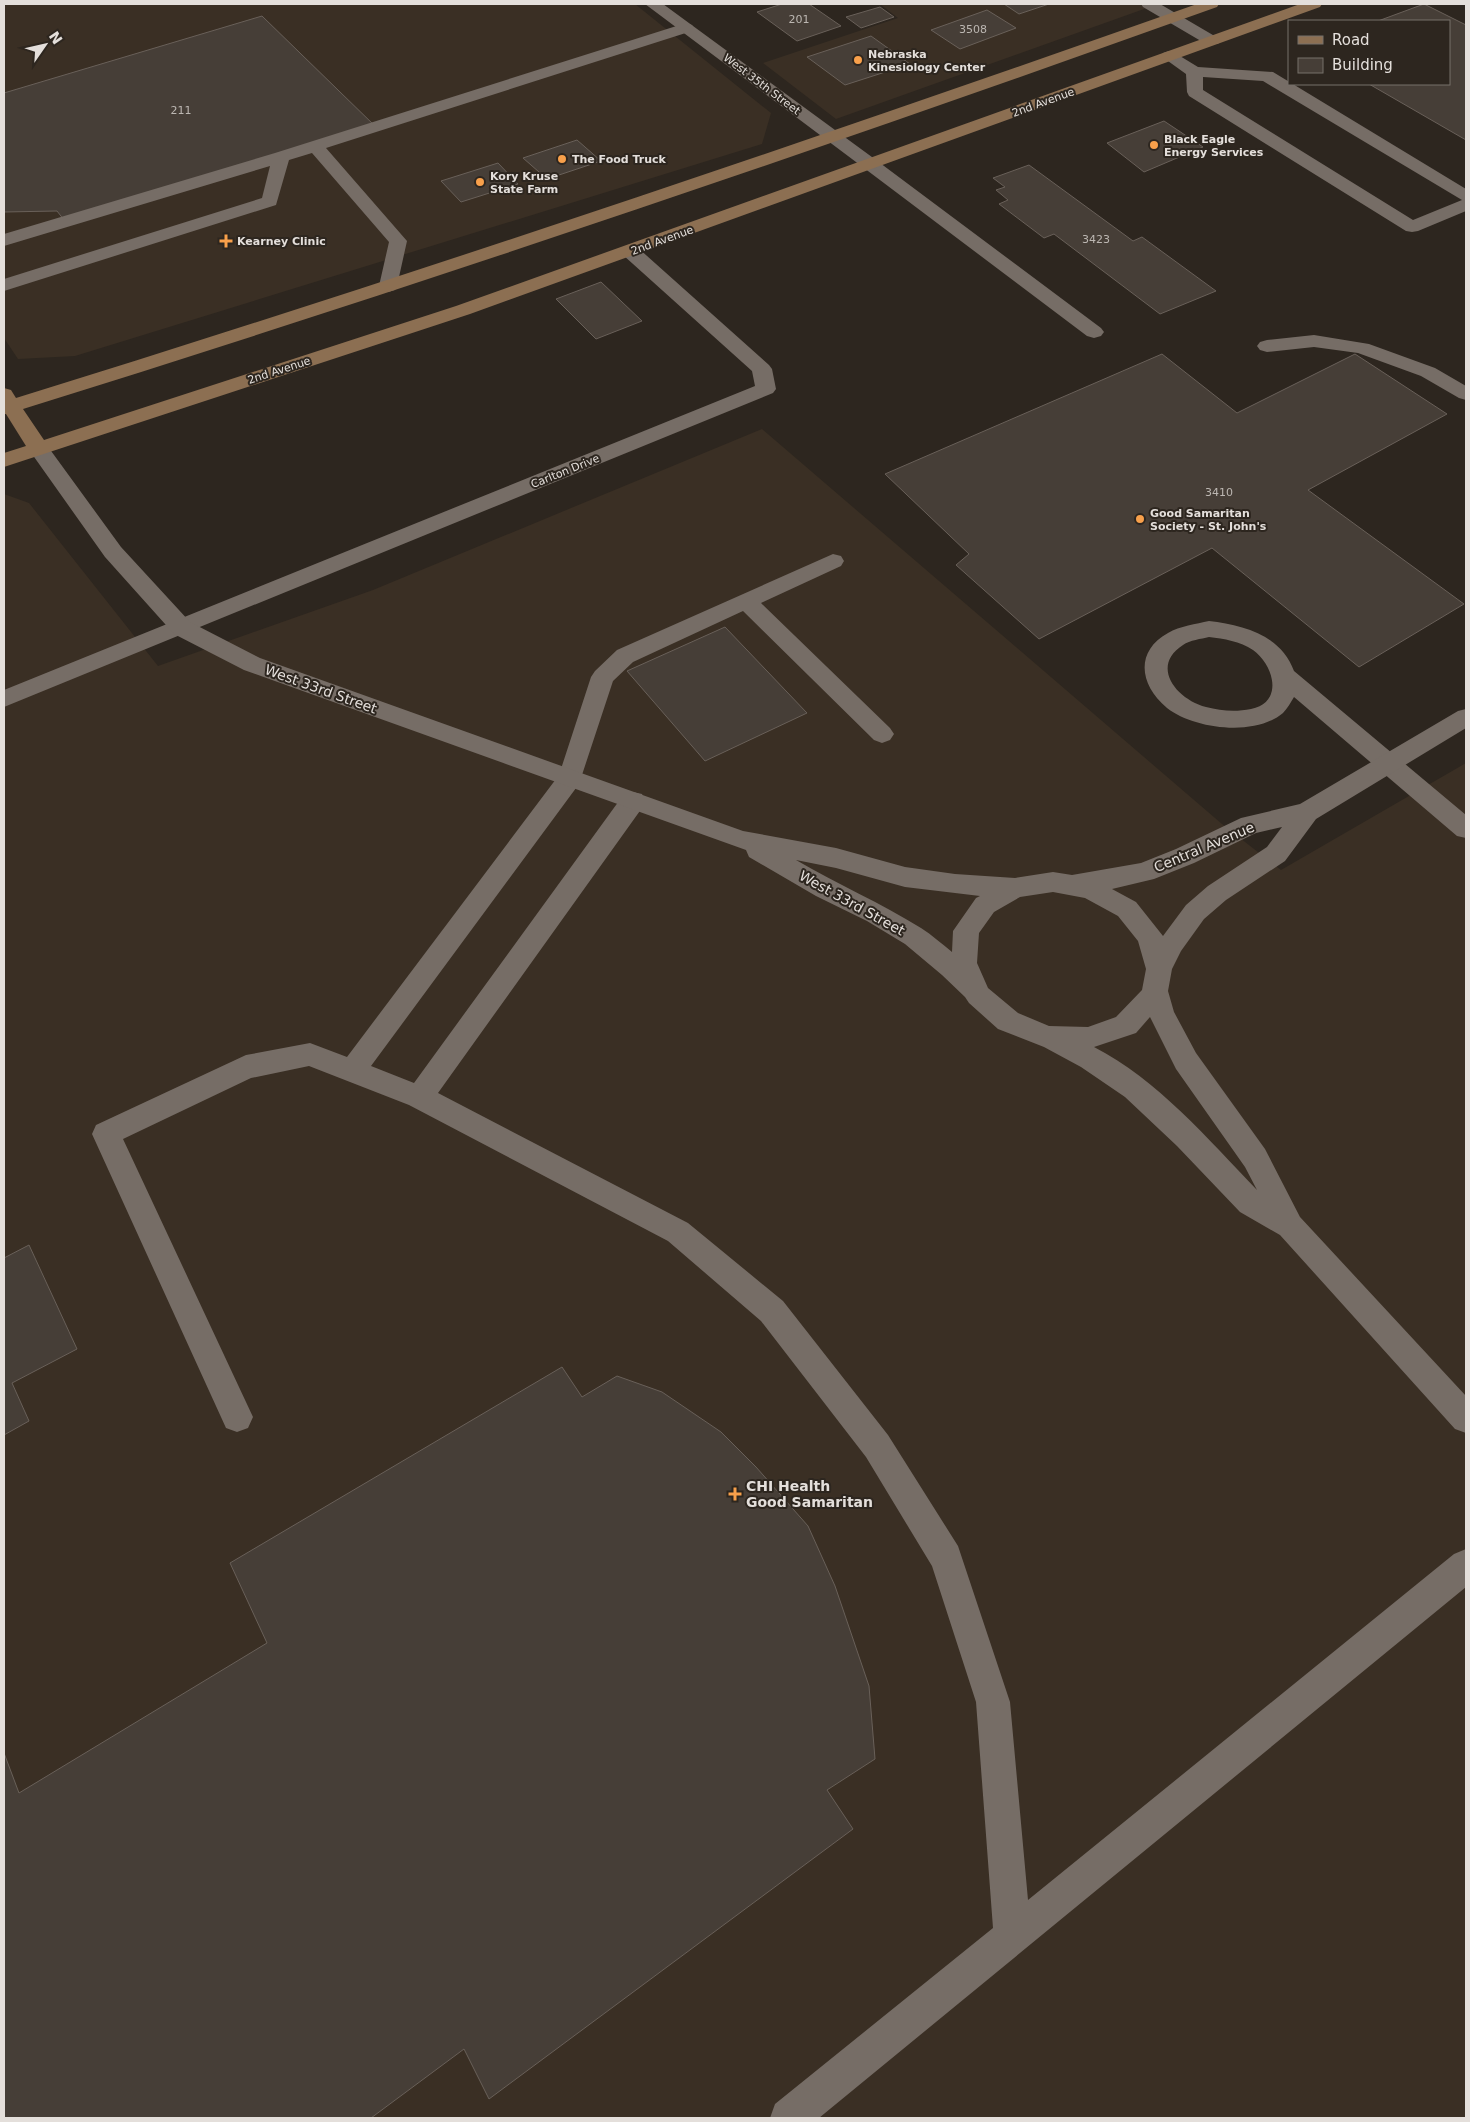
<svg xmlns="http://www.w3.org/2000/svg" width="1470" height="2122" font-family="'DejaVu Sans',sans-serif">
<style>
.built{fill:#3a2f24}
.building{fill:#463e37;stroke:#696059}
.lines{fill:none;stroke-linecap:round;stroke-linejoin:round}
.lane{fill:#766d66;fill-rule:evenodd}
.street{fill:#766d66;fill-rule:evenodd}
.secondary{fill:#8c6f52;fill-rule:evenodd}
.poi-dot{fill:#f8a04b;stroke:#2d261f;stroke-width:2}
.labels{text-anchor:middle;stroke-width:4;stroke-linejoin:round;paint-order:stroke}
.number-label{font-size:11px;fill:#bcb7b2}
.far-poi-label{font-size:11px;font-weight:bold;fill:#e4dfdb;stroke:#2d261f;text-anchor:start}
.far-street-label{font-size:11px;fill:#e4dfdb;stroke:#2d261f}
.street-label{font-size:14px;fill:#e4dfdb;stroke:#2d261f}
.poi-label{font-size:14px;font-weight:bold;fill:#e4dfdb;stroke:#2d261f;text-anchor:start}
</style>
<rect width="100%" height="100%" fill="#2d261f"/>
<path class="built" d="M4,4H635L771,113L762,144L75,356L18,359L4,338Z
M880,4H1158L836,119L763,63L898,18Z
M762,429L1222,824L1281,870L1466,763V2118H4V494L29,503L158,666L373,590Z"/>
<path class="building" d="M782,4H809L841,26L797,41L757,12Z
M1004,4H1049L1019,14Z
M1424,4L1466,25V140L1369,84H1449V21H1378Z
M880,7L894,17L861,28L846,17Z
M987,10L1016,28L960,49L931,30Z
M262,16L376,127L68,225L57,211L4,212V93Z
M871,36L910,64L845,85L807,57Z
M1164,121L1203,147L1144,172L1107,143Z
M577,140L601,161L547,179L523,158Z
M498,163L518,184L461,202L441,181Z
M1029,165L1133,241L1142,237L1216,291L1160,314L1054,234L1044,238L999,204L1008,200L996,190L1005,187L993,178Z
M601,282L642,321L596,339L556,299Z
M1162,354L1237,413L1355,354L1447,414L1308,490L1464,604L1359,667L1212,548L1039,639L956,565L969,554L885,474Z
M725,627L807,713L705,761L627,671Z
M29,1245L77,1349L12,1383L29,1421L4,1435V1258Z
M562,1367L582,1397L617,1376L662,1392L721,1432L756,1467L808,1526L835,1586L869,1686L875,1759L827,1790L853,1829L489,2099L464,2049L371,2118H4V1753L19,1793L267,1643L230,1563Z"/>
<g class="lines">
<path class="lane" d="M686,23L692,25L694,28L692,31L326,148L407,241L397,286L395,290L388,292L381,290L379,286L389,242L312,153L289,160L276,205L4,291V279L262,198L270,166L4,246V234L275,153Z
M1169,51L1175,53L1198,67L1273,72L1466,189V211L1418,231L1412,232L1406,231L1189,96L1187,92L1186,74L1161,56L1163,53ZM1203,77L1263,81L1462,200L1413,220L1203,90Z
M870,159L876,160L1101,328L1104,332L1101,336L1094,338L1087,336L864,168L861,164L864,160Z
M630,245L637,247L769,365L772,369L776,389L773,393L4,707V690L755,386L752,371L623,255L621,251L623,247Z
M1314,335L1369,344L1435,368L1466,386V400L1459,398L1421,376L1358,353L1314,347L1267,352L1260,350L1257,346L1260,342L1267,340Z
M833,554L841,556L844,561L841,566L761,603L890,728L894,734L890,740L882,743L874,740L743,611L633,662L613,681L579,784L371,1066L414,1083L624,794L633,792L642,794L645,801L642,808L438,1093L688,1223L783,1301L888,1435L958,1546L1010,1702L1028,1900L1454,1554L1466,1549V1587L819,2118H770L775,2104L993,1928L976,1702L932,1566L866,1457L761,1321L668,1241L409,1105L309,1066L251,1078L123,1139L253,1417L248,1428L237,1432L226,1428L92,1134L96,1125L246,1055L310,1043L347,1057L559,775L591,677L595,671L617,650Z
M1209,621C1243,625 1281,635 1294,671L1466,815V838L1457,836L1294,697C1291,702 1287,709 1283,713C1255,737 1194,729 1167,708C1139,685 1135,651 1168,633C1180,626 1196,624 1209,621ZM1209,637C1224,639 1240,641 1253,650C1273,664 1285,702 1251,709C1236,712 1221,711 1206,707C1176,699 1150,666 1183,645C1190,640 1201,639 1209,637Z"/>
<path class="street" d="M645,4H663L876,160L879,164L876,168L870,169L864,168Z
M1141,4H1160L1218,38L1220,41L1218,44H1206L1143,7Z
M39,442L46,444L121,547L190,622L260,658L743,831L836,848L905,867L955,874L1015,878L1053,872L1072,875L1141,863L1176,849L1241,818L1300,804L1458,711L1466,709V728L1316,819L1285,861L1226,900L1204,919L1181,951L1172,969L1168,991L1174,1012L1196,1053L1265,1149L1300,1217L1466,1396V1433L1455,1429L1280,1235L1240,1212L1177,1146L1125,1097L1081,1067L1044,1047L998,1029L969,1003L965,997L942,975L905,944L867,921L816,896L749,857L746,850L244,670L174,634L105,557L32,454L29,449L32,444ZM1282,827L1267,847L1208,886L1186,905L1163,936L1136,902L1112,889L1154,879L1194,863L1256,833ZM796,860L836,868L905,887L980,896L976,898L953,931L952,952C942,944 932,935 921,928C881,903 837,884 796,860ZM1053,892L1085,898L1118,916L1138,941L1146,969L1142,990L1116,1017L1088,1027L1049,1026L1018,1013L988,988L977,963L979,933L994,912L1020,897ZM1150,1017L1176,1069L1245,1167L1257,1190C1208,1139 1158,1080 1094,1047L1136,1033Z"/>
<path class="secondary" d="M1197,4H1219L1217,7C821,149 424,284 23,409L44,440L456,306L1300,4H1322L1320,7L470,314L4,467V453L26,446L6,414H4V388L11,390L16,398C413,275 806,142 1197,4Z"/>
</g>
<g class="poi-dot">
<circle cx="858" cy="60" r="5"/>
<circle cx="1154" cy="145" r="5"/>
<circle cx="562" cy="159" r="5"/>
<circle cx="480" cy="182" r="5"/>
<path d="M223.5 233.5h5v5h5v5h-5v5h-5v-5h-5v-5h5z"/>
<circle cx="1140" cy="519" r="5"/>
<path d="M732.5 1486.5h5v5h5v5h-5v5h-5v-5h-5v-5h5z"/>
</g>
<g class="labels">
<g class="number-label">
<text x="799" y="23">201</text>
<text x="973" y="33">3508</text>
<text x="181" y="114">211</text>
<text x="1096" y="243">3423</text>
<text x="1219" y="496">3410</text>
</g>
<g class="far-poi-label">
<text x="868" y="58">Nebraska<tspan x="868" dy="13">Kinesiology Center</tspan></text>
<text x="1164" y="143">Black Eagle<tspan x="1164" dy="13">Energy Services</tspan></text>
<text x="572" y="163">The Food Truck</text>
<text x="490" y="180">Kory Kruse<tspan x="490" dy="13">State Farm</tspan></text>
<text x="237" y="245">Kearney Clinic</text>
<text x="1150" y="517">Good Samaritan<tspan x="1150" dy="13">Society - St. John's</tspan></text>
</g>
<g class="far-street-label">
<text transform="translate(762 84) rotate(37)" y="4">West 35th Street</text>
<text transform="translate(1043 102) rotate(-20)" y="4">2nd Avenue</text>
<text transform="translate(662 240) rotate(-20)" y="4">2nd Avenue</text>
<text transform="translate(279 370) rotate(-18)" y="4">2nd Avenue</text>
<text transform="translate(565 471) rotate(-22)" y="4">Carlton Drive</text>
</g>
<g class="street-label">
<text transform="translate(321 689) rotate(20)" y="5">West 33rd Street</text>
<text transform="translate(1204 847) rotate(-23)" y="5">Central Avenue</text>
<text transform="translate(852 903) rotate(29)" y="5">West 33rd Street</text>
</g>
<g class="poi-label">
<text x="746" y="1491">CHI Health<tspan x="746" dy="16">Good Samaritan</tspan></text>
</g>
</g>
<rect width="1470" height="2122" fill="none" stroke="#e4dfdb" stroke-width="10"/>
<rect x="1288" y="20" width="162" height="65" fill="#2d261f" stroke="#76706a"/>
<rect x="1298" y="36" width="25" height="8" fill="#8c6f52" stroke="#76706a"/>
<text x="1332" y="45" font-size="15" fill="#e4dfdb">Road</text>
<rect x="1298" y="58" width="25" height="15" fill="#463e37" stroke="#76706a"/>
<text x="1332" y="70" font-size="15" fill="#e4dfdb">Building</text>
<g transform="translate(45 45) rotate(56)" stroke="#2d261f" stroke-width="4" paint-order="stroke">
<path d="M0-4L9 19L0 12L-9 19Z" fill="#e4dfdb"/>
<text y="-8" font-size="14" font-weight="bold" text-anchor="middle" fill="#e4dfdb">N</text>
</g>
</svg>
